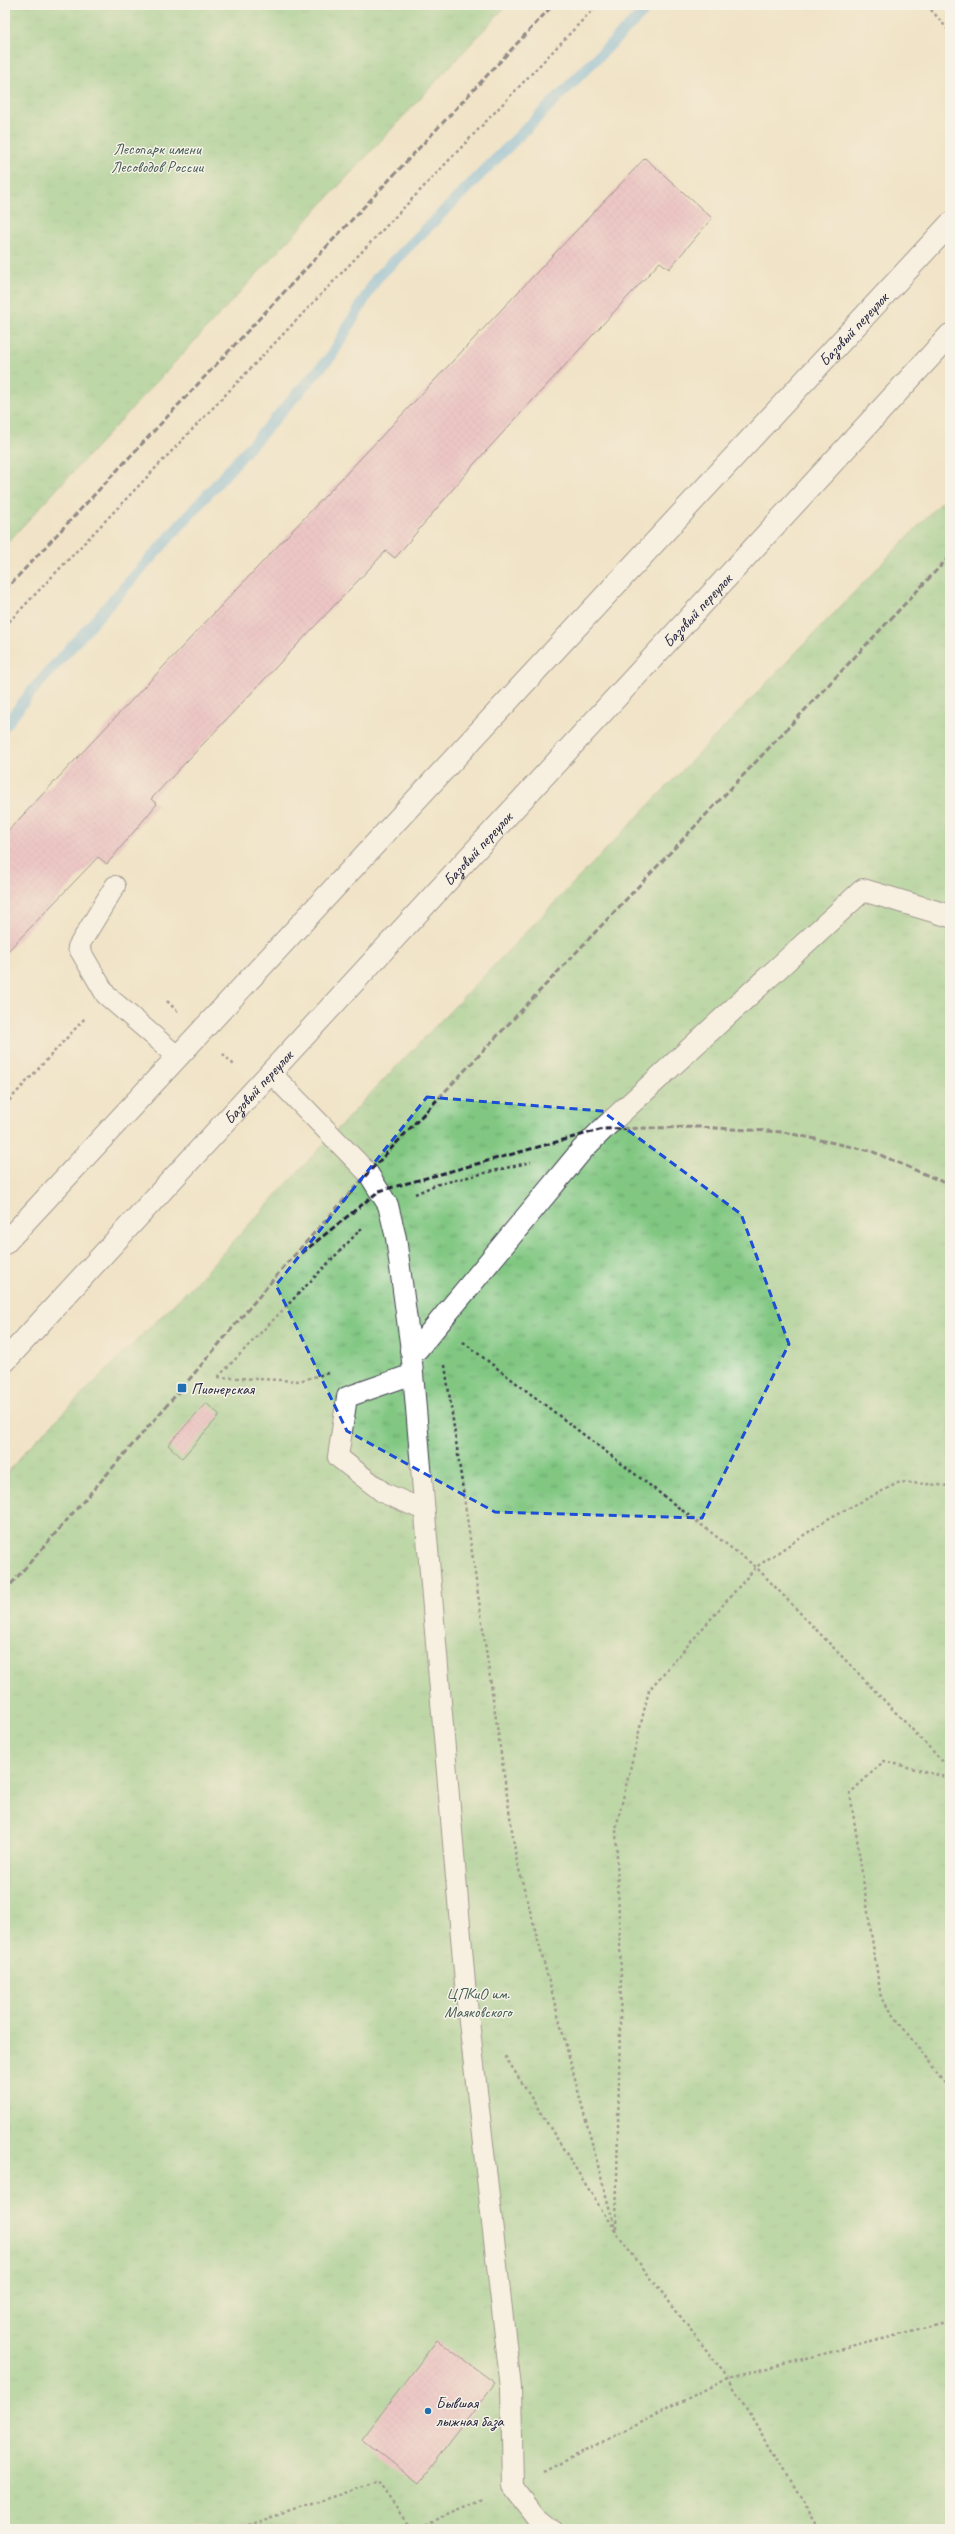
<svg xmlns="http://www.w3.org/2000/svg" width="955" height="2534" font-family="Caveat,sans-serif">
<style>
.park{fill:url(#park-tufts);stroke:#52745e}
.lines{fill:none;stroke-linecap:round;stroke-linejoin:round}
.stream{stroke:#6cb4e4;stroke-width:11}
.building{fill:url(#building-cross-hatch)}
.service-casing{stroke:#413f50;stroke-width:22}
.pedestrian-casing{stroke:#413f50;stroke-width:24}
.primary-casing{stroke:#413f50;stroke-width:24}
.path{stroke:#413f50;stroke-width:2.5;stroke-dasharray:3 3;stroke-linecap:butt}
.service{stroke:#fff;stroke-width:20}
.pedestrian{stroke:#fff;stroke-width:22}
.primary{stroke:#fff;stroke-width:22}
.rail{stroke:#22223b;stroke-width:3;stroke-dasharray:6 3;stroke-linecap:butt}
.marked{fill:none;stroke:#1d4ed8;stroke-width:3;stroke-dasharray:8 5;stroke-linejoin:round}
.poi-dot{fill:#1f6fb2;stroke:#f7f3e8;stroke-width:1.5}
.labels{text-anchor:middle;stroke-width:3;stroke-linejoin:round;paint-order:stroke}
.park-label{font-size:16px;fill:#435c54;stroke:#f7f3e8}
.street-label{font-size:16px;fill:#22223b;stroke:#f7f3e8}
.poi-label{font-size:16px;fill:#22223b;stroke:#f7f3e8;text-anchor:start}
</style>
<defs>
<pattern id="park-tufts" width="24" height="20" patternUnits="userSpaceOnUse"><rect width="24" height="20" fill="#81c782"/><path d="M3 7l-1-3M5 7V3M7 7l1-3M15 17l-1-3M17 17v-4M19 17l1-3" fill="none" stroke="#69a16c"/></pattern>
<pattern id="building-cross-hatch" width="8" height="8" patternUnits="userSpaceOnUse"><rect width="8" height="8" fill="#e7a2c2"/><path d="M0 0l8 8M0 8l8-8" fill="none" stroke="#c68ba8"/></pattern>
</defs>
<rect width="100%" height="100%" fill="#f7f3e8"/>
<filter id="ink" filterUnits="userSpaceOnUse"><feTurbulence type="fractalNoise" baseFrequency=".025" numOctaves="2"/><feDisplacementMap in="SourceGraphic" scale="8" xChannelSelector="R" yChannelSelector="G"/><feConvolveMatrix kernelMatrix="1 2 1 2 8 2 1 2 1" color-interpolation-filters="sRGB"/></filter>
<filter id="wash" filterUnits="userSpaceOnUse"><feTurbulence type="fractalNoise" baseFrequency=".012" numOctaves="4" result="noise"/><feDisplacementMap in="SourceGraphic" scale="16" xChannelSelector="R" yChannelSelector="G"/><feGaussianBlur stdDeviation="0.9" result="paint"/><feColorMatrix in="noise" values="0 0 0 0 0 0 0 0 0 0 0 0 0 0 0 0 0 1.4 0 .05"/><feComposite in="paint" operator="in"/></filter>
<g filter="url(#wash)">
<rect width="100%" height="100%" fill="#f1e3c7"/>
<path class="park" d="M5,5H507L5,545Z
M950,493V2529H5V1476L27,1449L195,1283L370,1094Z"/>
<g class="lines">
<path class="stream" d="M5,726L30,693L332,355L376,279L650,5"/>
</g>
<g id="blocks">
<path class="building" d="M645,158L712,218L669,269L660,262L475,463L395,558L386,551L151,799L157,804L107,864L98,857L5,954V834Z
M206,1403L220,1415L182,1458L168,1445Z
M437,2340L495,2383L419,2483L362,2439Z"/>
</g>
</g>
<g filter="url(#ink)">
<use href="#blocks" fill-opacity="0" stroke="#413f50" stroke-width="1"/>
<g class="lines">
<defs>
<path id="service" d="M115,886L78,947L106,995L177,1056
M270,1072L368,1173L388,1205L396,1238L411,1350L466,1995L511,2388L513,2487L536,2517L551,2529
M413,1374L347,1397L338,1457L384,1493L424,1510"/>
<path id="pedestrian" d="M411,1350L417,1349L582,1150L603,1129L863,890L950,916"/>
<g id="primary">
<path id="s1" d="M5,1243L950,224"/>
<path id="s2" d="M5,1361L950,335"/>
</g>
</defs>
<use href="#service" class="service-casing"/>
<use href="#pedestrian" class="pedestrian-casing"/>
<use href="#primary" class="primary-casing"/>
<path class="path" d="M927,5L950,32
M5,626L597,5
M167,1001L178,1012
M223,1054L235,1066
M5,1105L86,1017
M415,1194L435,1185L531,1162
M463,1342L756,1567L950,1769
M445,1365L516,1858L616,2233L728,2378L819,2529
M218,1377L363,1227
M218,1377L299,1381L328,1373
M950,1778L884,1761L850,1793L881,1998L950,2091
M505,2056L615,2231
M616,2229L621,1974L616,1828L649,1690L756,1567L831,1517L900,1482L950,1486
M543,2472L728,2378L950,2322
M236,2529L378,2482L411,2529
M414,2529L486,2499"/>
<use href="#service" class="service"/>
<use href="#pedestrian" class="pedestrian"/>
<use href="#primary" class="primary"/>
<path class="rail" d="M5,590L553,5
M302,1253L379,1191L603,1129L699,1127L783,1132L871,1151L950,1185
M5,1591L182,1388L282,1269L368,1173L950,556"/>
</g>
</g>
<path d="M0 0H955V2534H0ZM427,1097L602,1111L741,1214L789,1344L702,1518L495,1512L347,1431L276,1285Z" fill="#f1e3c7" fill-opacity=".55" fill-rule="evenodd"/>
<path class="marked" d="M427,1097L602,1111L741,1214L789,1344L702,1518L495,1512L347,1431L276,1285Z"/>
<g class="poi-dot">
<rect x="177" y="1383" width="10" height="10" rx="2"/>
<circle cx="428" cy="2411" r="4"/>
</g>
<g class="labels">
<g class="park-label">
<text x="157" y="154">Лесопарк имени<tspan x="157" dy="18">Лесоводов России</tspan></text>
<text x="478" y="1999">ЦПКиО им.<tspan x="478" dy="18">Маяковского</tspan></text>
</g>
<g class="street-label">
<text dy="6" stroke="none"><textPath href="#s1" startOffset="1247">Базовый переулок</textPath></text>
<text dy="6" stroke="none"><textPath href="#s2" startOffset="1021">Базовый переулок</textPath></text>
<text dy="6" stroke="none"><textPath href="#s2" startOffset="697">Базовый переулок</textPath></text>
<text dy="6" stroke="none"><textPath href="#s2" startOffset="373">Базовый переулок</textPath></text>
</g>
<g class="poi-label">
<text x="191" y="1394">Пионерская</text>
<text x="436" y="2408">Бывшая<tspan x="436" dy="18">лыжная база</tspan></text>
</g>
</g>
<rect width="955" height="2534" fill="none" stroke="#f7f3e8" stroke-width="20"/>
</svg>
